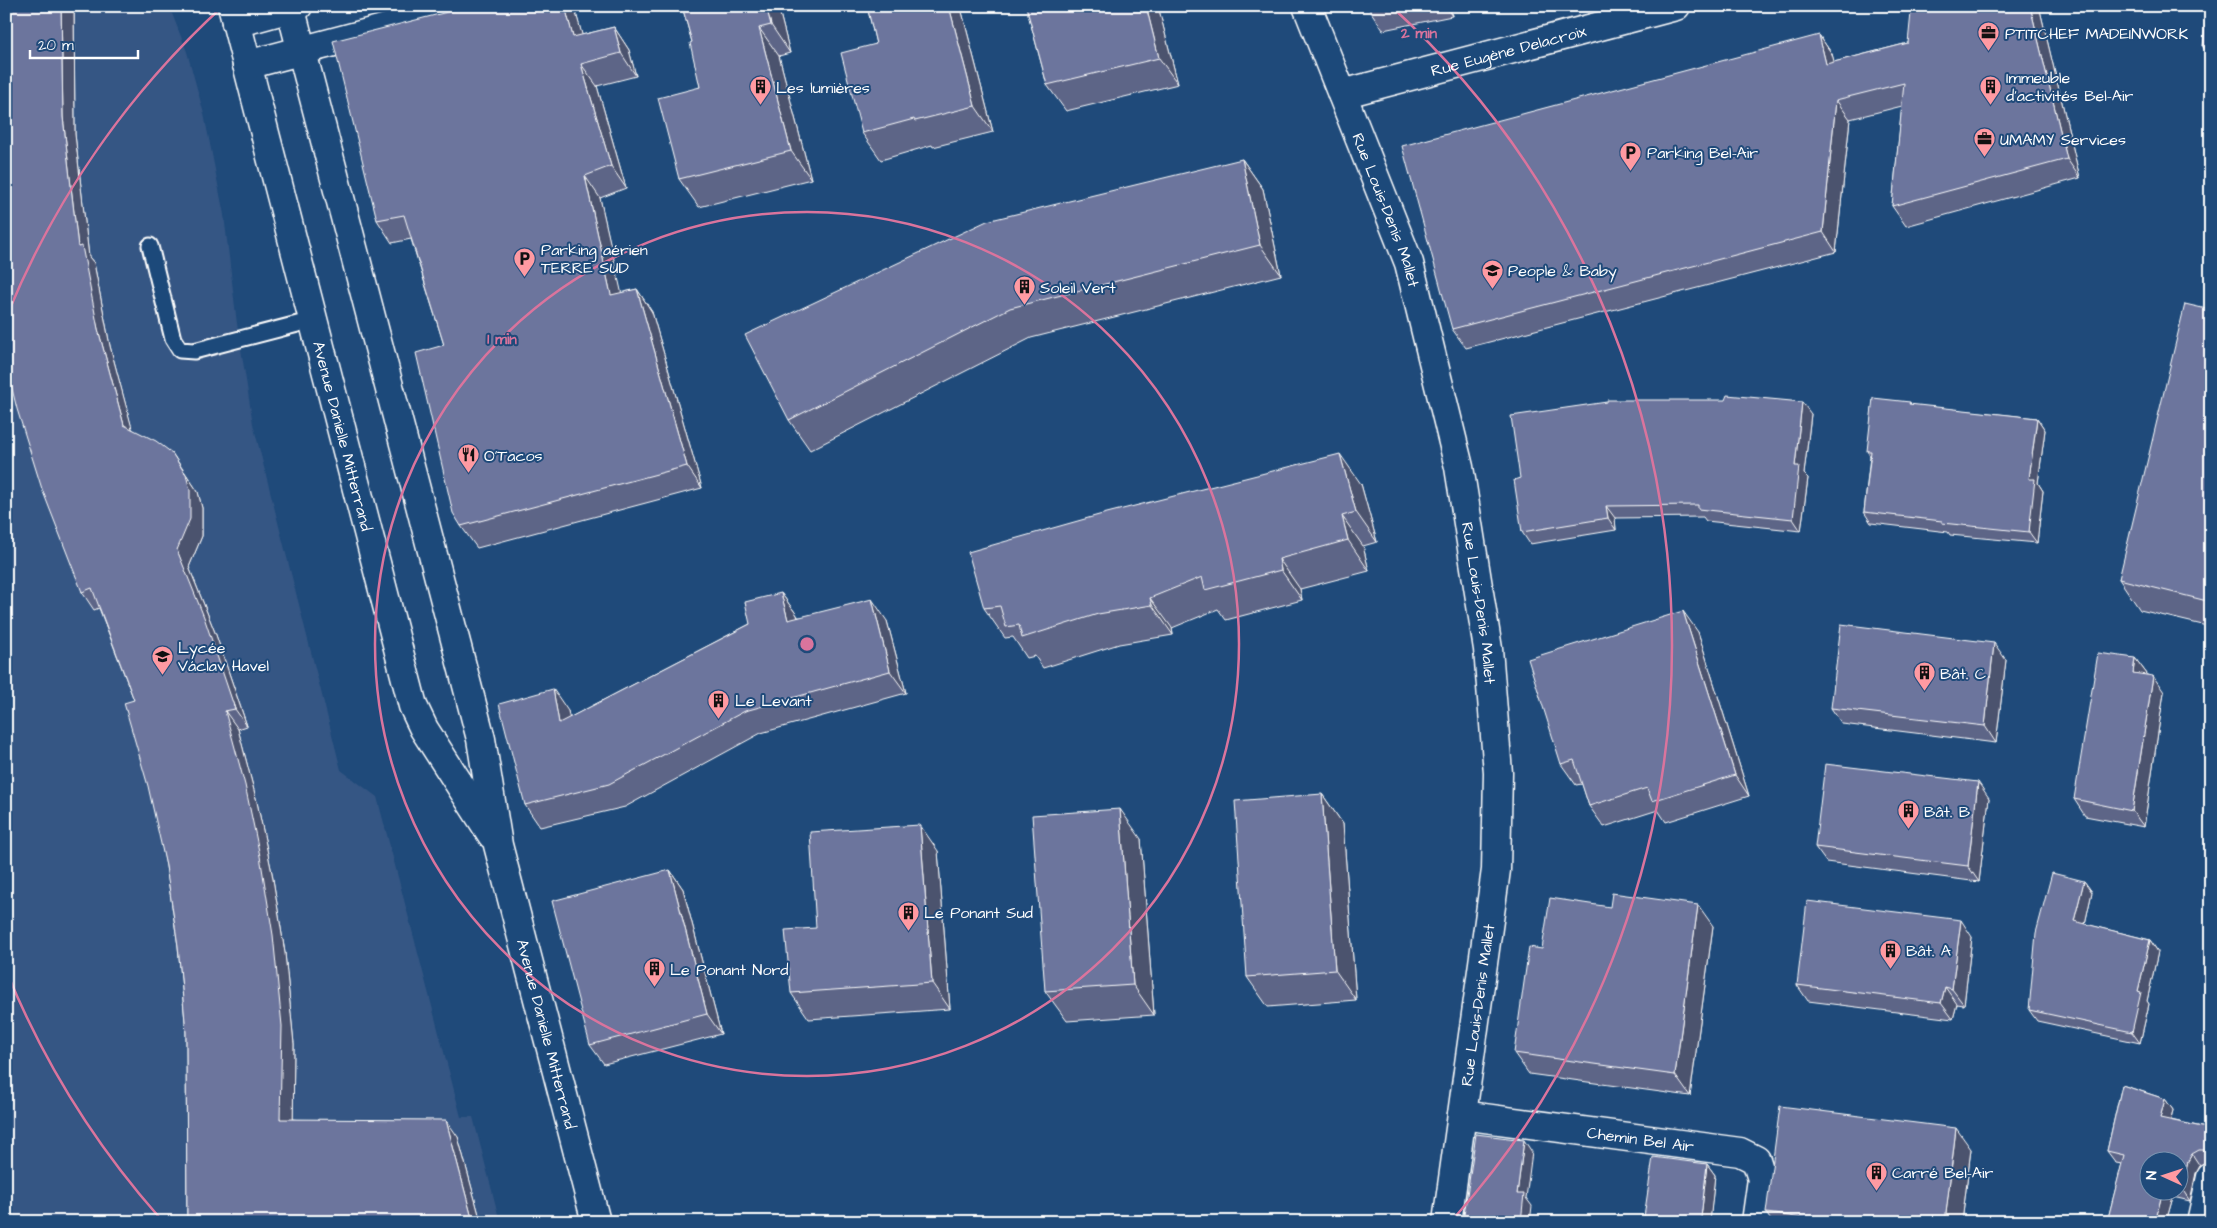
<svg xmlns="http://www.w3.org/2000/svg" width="2217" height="1228" font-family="'Architects Daughter',sans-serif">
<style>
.built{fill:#365784}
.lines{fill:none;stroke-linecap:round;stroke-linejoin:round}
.service-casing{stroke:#fff;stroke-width:19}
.minor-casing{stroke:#fff;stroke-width:31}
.service{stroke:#1f4a7a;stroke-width:15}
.minor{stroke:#1f4a7a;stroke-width:28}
.wall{fill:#5d6587;stroke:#fff;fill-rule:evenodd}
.shaded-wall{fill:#4c526e;stroke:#fff}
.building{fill:#6c759d;stroke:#fff}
.ring{fill:none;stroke:#da749d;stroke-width:2.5}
.labels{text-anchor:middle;stroke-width:4;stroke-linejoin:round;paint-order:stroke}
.poi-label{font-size:16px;fill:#fff;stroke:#1f4a7a;text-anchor:start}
.street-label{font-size:16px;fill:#fff;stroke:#1f4a7a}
.centre{fill:#da749d;stroke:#1f4a7a;stroke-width:2.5}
.ring-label{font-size:15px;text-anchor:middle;font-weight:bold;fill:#da749d;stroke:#1f4a7a;stroke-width:4;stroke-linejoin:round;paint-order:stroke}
</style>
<rect width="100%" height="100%" fill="#1f4a7a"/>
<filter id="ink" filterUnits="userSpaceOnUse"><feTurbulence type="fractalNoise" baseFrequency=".02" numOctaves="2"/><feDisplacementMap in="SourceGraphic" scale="10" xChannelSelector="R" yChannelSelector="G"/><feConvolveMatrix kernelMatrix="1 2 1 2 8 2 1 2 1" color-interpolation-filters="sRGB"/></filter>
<g filter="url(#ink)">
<path class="built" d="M6,6H169L187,52L204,114L224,215L237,324L253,424L341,770L377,797L461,1117H473L500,1222H6Z"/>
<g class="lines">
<defs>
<path id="service" d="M150,246L173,339L180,350L194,351L313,320"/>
<g id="minor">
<path id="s1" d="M232,6L413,706L424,729L492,835"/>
<path id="s2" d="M290,6L481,739L498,845L596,1222"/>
<path id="s3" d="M1307,6L1409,263L1459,467L1488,649L1498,773L1496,870L1447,1222"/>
<path d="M236,23L298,6"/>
<path d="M247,65L470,6"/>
<path id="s4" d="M1342,94L1676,6"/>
<path id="s5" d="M1462,1115L1740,1152L1756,1160L1762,1179L1756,1222"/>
<path d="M2201,1222L2211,1177"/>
</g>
</defs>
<use href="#service" class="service-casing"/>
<use href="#minor" class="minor-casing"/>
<use href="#service" class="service"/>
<use href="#minor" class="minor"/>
</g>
<path class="wall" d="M6,6H74L75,134L89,257L94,263L110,346L132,429L184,471L198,492L202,508V536L189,567L216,635L247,726L238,729L257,802L272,873L285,953L294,1044L293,1119L458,1137L481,1222H187L186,1032L178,946L166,866L134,700L99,608L94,610L82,592Z
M471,6H574L582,35L614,27L629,50L636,76L597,86L626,188L600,198L621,293L637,289L652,312L702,488L477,548L461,526L444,345L411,239L392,243L377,220Z
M682,6H778L790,53L779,56L811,179L699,207L679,179L700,87L692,42Z
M867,6H970L961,8L993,132L933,147L932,145L881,160L862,133L876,44Z
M1026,6H1158L1178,84L1066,111L1047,85Z
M1367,6H1452L1450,8L1452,16L1383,30Z
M2039,6L2080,178L1906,226L1892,206L1902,106L1850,119L1836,252L1466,348L1452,329L1819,35L1832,54L1834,62L1908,43Z
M2211,6V58L2203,47Z
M1242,159L1263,189L1281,275L1031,338L810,450L789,420Z
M2211,310V627L2140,610L2119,579Z
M1910,402L1911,405L2037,418L2045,430L2038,483L2043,491L2037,543L1950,535L1948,532L1871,523L1864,512L1870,456L1867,451Z
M1811,414L1804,474L1808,478L1801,531L1706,521L1703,517L1615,518L1616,530L1530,544L1522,532L1520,478Z
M1361,484L1377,542L1363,546L1369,571L1300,589L1302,600L1226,620L1218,609L1172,628L1173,635L1119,644L1043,668L1035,656L1027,658L1013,637L1005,638L984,608Z
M781,593L797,615L798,617L887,621L906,693L761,733L625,807L540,827L525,805L568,711L569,718L750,624Z
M1698,632L1749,796L1666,822L1658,810L1604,827L1589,806L1582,784L1576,785L1561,764Z
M2135,658L2147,674L2146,675L2164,692L2144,827L2085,816L2074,799Z
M2006,660L1996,743L1842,724L1831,708Z
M2211,750V788L2205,780Z
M1322,794L1343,824L1356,1000L1268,1007L1247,977Z
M1989,798L1979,882L1826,862L1815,847Z
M1141,839L1154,1015L1067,1021L1045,991Z
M938,851L950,1009L809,1019L791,993Z
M670,870L683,889L721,1034L604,1064L590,1045Z
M2084,881L2092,892L2085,924L2150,940L2158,952L2147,1001L2149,1004L2140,1043L2037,1021L2029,1010Z
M1713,926L1690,1096L1529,1074L1514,1053L1542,949Z
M1972,937L1964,1005L1957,1004L1953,1019L1808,1001L1797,985Z
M2122,1085L2165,1099L2173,1110L2171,1120L2211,1129V1162H2207L2200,1166L2196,1173L2190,1201L2173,1197L2166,1222H2107L2122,1164L2116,1163L2107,1151ZM2150,1160H2180V1190H2150Z
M1971,1149L1962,1222H1772L1766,1213Z
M1707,1164L1715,1175L1710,1220L1726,1222H1647L1644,1217Z"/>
<path class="shaded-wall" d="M61,6H74L75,134L89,257L94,263L110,346L136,443L124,425L98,329L78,247L63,117Z
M565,6H574L589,59L573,37Z
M766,6H778L790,53L771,25Z
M949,6H960L961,8L993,132L975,106Z
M1146,6H1158L1178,84L1159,58Z
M1445,6H1449L1450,8L1452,16Z
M2030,6H2039L2080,178L2067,159Z
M614,27L629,50L636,76L621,53Z
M759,28L779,56L811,179L791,151Z
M1819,35L1832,54L1840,83L1826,64Z
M581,64L597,86L626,188L611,166Z
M1836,100L1850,119L1836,252L1823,232Z
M1242,159L1263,189L1281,275L1260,245Z
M585,176L600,198L627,317L611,295Z
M637,289L652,312L702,488L687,466Z
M1802,402L1811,414L1804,474L1808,478L1801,531L1793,519L1795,466Z
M2037,418L2045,430L2038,483L2043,491L2037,543L2029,532V479Z
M172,453L198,492L202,508V536L189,567L216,635L247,726L235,709L177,550Z
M1340,454L1361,484L1377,542L1356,512Z
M1606,506L1615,518L1616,530L1608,518Z
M1342,516L1363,546L1369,571L1348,540Z
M1279,559L1300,589L1302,600L1281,570Z
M781,593L797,615L804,642L788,620Z
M1150,598L1172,628L1173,635L1152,605Z
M872,599L887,621L906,693L890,671Z
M1683,611L1698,632L1749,796L1735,775Z
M1994,643L2006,660L1996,743L1985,726Z
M2135,658L2147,674L2144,689L2133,673Z
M2153,676L2164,692L2144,827L2132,811Z
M553,689L568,711L575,745L559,723Z
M225,711L238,729L257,802L272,873L285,953L294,1044L293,1136L280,1119Z
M1978,782L1989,798L1979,882L1968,866Z
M1322,794L1343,824L1356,1000L1335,970Z
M1120,809L1141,839L1154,1015L1133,985Z
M920,825L938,851L950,1009L932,983Z
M670,870L683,889L721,1034L707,1014Z
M2084,881L2092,892L2083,933L2074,921Z
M1698,905L1713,926L1690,1096L1675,1075Z
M1961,920L1972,937L1964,1005L1952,989Z
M2150,940L2158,952L2147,1001L2149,1004L2140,1043L2132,1032L2138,991Z
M1945,987L1957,1004L1953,1019L1941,1003Z
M2165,1099L2173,1110L2169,1129L2160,1118Z
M446,1120L458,1137L481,1222H473Z
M1956,1128L1971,1149L1962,1222H1945Z
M1524,1140L1532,1152L1526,1198L1532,1206L1530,1222H1521L1517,1194Z
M2192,1154L2200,1166L2196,1173L2190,1201L2182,1189L2188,1161Z
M1707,1164L1715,1175L1710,1222L1701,1218Z
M2163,1190H2168L2173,1197L2166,1222H2155Z"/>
<path class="building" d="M6,6H61L63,117L78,247L82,246L98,329L124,425L156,441L172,453L186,475L190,490V519L177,550L204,617L235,709L225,711L245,785L260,856L273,935L282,1026L280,1119L446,1120L473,1222H187L186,1032L178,946L166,866L148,786L124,703L134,700L92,588L82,592L42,489L17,409L6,365Z
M471,6H565L573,37L614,27L621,53L581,64L611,166L585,176L611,295L637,289L687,466L461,526L453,513L416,353L444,345L404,215L377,220L333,41Z
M682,6H766L771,25L759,28L791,151L679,179L658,98L700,87L690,43L692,42Z
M867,6H949L975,106L915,121L914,119L862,133L841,53L876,44Z
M1026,6H1146L1159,58L1047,85Z
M1936,6H2030L2067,159L1892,206L1904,83L1836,100L1823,232L1452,329L1402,146L1819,35L1826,64L1908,43L1911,13Z
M2207,6H2211V48L2203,47Z
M1242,159L1260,245L1010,308L789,420L745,335L987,221Z
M2185,304L2211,310V602L2119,579Z
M1727,395L1802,402L1795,466H1799L1793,519L1698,509V505L1606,506L1608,518L1522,532L1514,480L1520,478L1511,416L1607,402V400H1725Z
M1873,398L1910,402L1909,404L2037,418L2029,479H2035L2029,532L1942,523V521L1864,512L1871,451H1867Z
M1340,454L1356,512L1342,516L1348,540L1279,559L1281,570L1205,590L1202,577L1150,598L1152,605L1098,614L1022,638L1019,625L1006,627L1000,606L984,608L968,552L1099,515Z
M781,593L788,620L872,599L890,671L745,711L609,784L525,805L499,704L553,689L559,723L750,624L745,602Z
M1683,611L1735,775L1652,801L1647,788L1589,806L1574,760L1561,764L1528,659Z
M1841,624L1994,643L1985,726L1831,708Z
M2098,653L2135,658L2133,673L2153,676L2132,811L2074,799Z
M2211,750V781L2205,780Z
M1825,764L1978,782L1968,866L1815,847Z
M1322,794L1335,970L1247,977L1235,801Z
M1120,809L1133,985L1045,991L1032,815Z
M920,825L932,983L791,993L785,930L816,928L810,832Z
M670,870L707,1014L590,1045L552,901Z
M2052,873L2084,881L2074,921L2150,940L2138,991L2141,992L2132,1032L2029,1010L2036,933Z
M1612,893L1698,905L1675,1075L1514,1053L1529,947L1542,949L1550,898L1610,907Z
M1807,901L1961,920L1952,989L1945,987L1941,1003L1797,985Z
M2122,1085L2165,1099L2160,1118L2211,1129V1152L2206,1150H2199L2192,1154L2188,1161L2182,1189L2180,1188V1160H2150V1190H2163L2155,1222H2107L2124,1155L2107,1151Z
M1780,1106L1956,1128L1945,1222H1835L1766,1213Z
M1476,1134L1524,1140L1517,1194H1524L1521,1222H1463Z
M1653,1157L1707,1164L1701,1218L1726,1222H1653V1218L1644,1217Z"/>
</g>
<g class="ring">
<circle cx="807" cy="644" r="432"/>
<path d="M159 1217A865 865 0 0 1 8 975M8 313A865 865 0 0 1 223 6M1391 6A865 865 0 0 1 1455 1217"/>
</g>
<defs>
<symbol id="office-pin" viewBox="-11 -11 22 30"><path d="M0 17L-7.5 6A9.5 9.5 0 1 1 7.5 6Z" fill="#ff9aa2" stroke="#1f4a7a"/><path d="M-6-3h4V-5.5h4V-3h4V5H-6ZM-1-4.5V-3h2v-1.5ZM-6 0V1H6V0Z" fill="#111"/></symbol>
<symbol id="building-pin" viewBox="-11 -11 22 30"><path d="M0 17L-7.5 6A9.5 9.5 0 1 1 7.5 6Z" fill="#ff9aa2" stroke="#1f4a7a"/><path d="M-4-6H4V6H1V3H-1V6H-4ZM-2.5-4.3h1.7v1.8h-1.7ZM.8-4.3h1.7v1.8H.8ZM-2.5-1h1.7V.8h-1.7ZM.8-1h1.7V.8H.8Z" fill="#111"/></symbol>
<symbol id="parking-pin" viewBox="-11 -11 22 30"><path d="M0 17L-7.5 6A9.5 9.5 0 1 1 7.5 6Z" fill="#ff9aa2" stroke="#1f4a7a"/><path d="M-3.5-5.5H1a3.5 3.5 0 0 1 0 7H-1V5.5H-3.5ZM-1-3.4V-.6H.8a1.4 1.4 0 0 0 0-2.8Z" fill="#111"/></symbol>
<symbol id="school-pin" viewBox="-11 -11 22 30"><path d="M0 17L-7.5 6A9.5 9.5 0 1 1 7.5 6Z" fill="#ff9aa2" stroke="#1f4a7a"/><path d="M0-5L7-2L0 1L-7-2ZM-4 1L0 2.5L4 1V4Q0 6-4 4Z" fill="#111"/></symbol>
<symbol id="restaurant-pin" viewBox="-11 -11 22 30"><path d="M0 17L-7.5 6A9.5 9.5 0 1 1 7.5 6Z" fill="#ff9aa2" stroke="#1f4a7a"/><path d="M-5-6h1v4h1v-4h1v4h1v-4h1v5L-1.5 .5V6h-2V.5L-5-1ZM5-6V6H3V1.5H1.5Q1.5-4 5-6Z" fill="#111"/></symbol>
</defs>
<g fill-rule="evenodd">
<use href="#office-pin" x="1976" y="20" width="25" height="34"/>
<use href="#building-pin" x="1978" y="74" width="25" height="34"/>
<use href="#building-pin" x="748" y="74" width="25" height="34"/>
<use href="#office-pin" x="1972" y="126" width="25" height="34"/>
<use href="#parking-pin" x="1618" y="140" width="25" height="34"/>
<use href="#parking-pin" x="512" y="246" width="25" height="34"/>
<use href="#school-pin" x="1480" y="258" width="25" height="34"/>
<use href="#building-pin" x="1012" y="274" width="25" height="34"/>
<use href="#restaurant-pin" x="456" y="442" width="25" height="34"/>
<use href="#school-pin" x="150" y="644" width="25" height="34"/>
<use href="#building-pin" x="1912" y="660" width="25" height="34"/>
<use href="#building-pin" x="706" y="688" width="25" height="34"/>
<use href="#building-pin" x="1896" y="798" width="25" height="34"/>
<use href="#building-pin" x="896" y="900" width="25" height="34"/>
<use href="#building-pin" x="1878" y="938" width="25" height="34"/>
<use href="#building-pin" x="642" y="956" width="25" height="34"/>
<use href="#building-pin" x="1864" y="1160" width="25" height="34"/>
</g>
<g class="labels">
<g class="poi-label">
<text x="2005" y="39">PTITCHEF MADEINWORK</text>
<text x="2006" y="83">Immeuble<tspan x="2006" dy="18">d'activités Bel-Air</tspan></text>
<text x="776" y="93">Les lumières</text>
<text x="2000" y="145">UMAMY Services</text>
<text x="1647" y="158">Parking Bel-Air</text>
<text x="541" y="255">Parking aérien<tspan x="541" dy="18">TERRE SUD</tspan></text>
<text x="1508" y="276">People &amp; Baby</text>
<text x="1040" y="293">Soleil Vert</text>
<text x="484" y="461">O'Tacos</text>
<text x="178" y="653">Lycée<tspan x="178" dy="18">Václav Havel</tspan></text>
<text x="1940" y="679">Bât. C</text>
<text x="735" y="706">Le Levant</text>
<text x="1924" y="817">Bât. B</text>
<text x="924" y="918">Le Ponant Sud</text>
<text x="1906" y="956">Bât. A</text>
<text x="670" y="975">Le Ponant Nord</text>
<text x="1892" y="1178">Carré Bel-Air</text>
</g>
<g class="street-label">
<text dy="6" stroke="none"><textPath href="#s4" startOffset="172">Rue Eugène Delacroix</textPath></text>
<text dy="6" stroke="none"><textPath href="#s3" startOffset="219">Rue Louis-Denis Mallet</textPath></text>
<text dy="6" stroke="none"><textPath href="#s1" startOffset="444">Avenue Danielle Mitterrand</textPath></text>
<text dy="6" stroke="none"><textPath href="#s3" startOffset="624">Rue Louis-Denis Mallet</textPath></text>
<text transform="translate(1477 1005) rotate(-82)" y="6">Rue Louis-Denis Mallet</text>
<text dy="6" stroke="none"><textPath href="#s2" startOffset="1060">Avenue Danielle Mitterrand</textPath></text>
<text dy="6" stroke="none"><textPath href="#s5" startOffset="180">Chemin Bel Air</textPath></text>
</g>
</g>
<circle cx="807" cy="644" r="8" class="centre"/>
<g class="ring-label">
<text x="1419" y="38">2 min</text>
<text x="502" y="344">1 min</text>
</g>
<rect width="2217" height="1228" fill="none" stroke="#1f4a7a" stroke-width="25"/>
<rect x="12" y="12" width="2192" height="1203" fill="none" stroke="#fff" stroke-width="2" filter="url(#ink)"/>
<g transform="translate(2164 1176) rotate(273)"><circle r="24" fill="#1f4a7a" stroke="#7992af"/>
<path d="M0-4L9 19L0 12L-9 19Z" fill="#ff9aa2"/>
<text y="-8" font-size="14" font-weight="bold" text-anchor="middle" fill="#ffffff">N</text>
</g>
<path d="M30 50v8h108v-8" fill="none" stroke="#ffffff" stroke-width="2.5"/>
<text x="38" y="50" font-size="15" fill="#ffffff" stroke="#1f4a7a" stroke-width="4" paint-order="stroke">20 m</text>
</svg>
